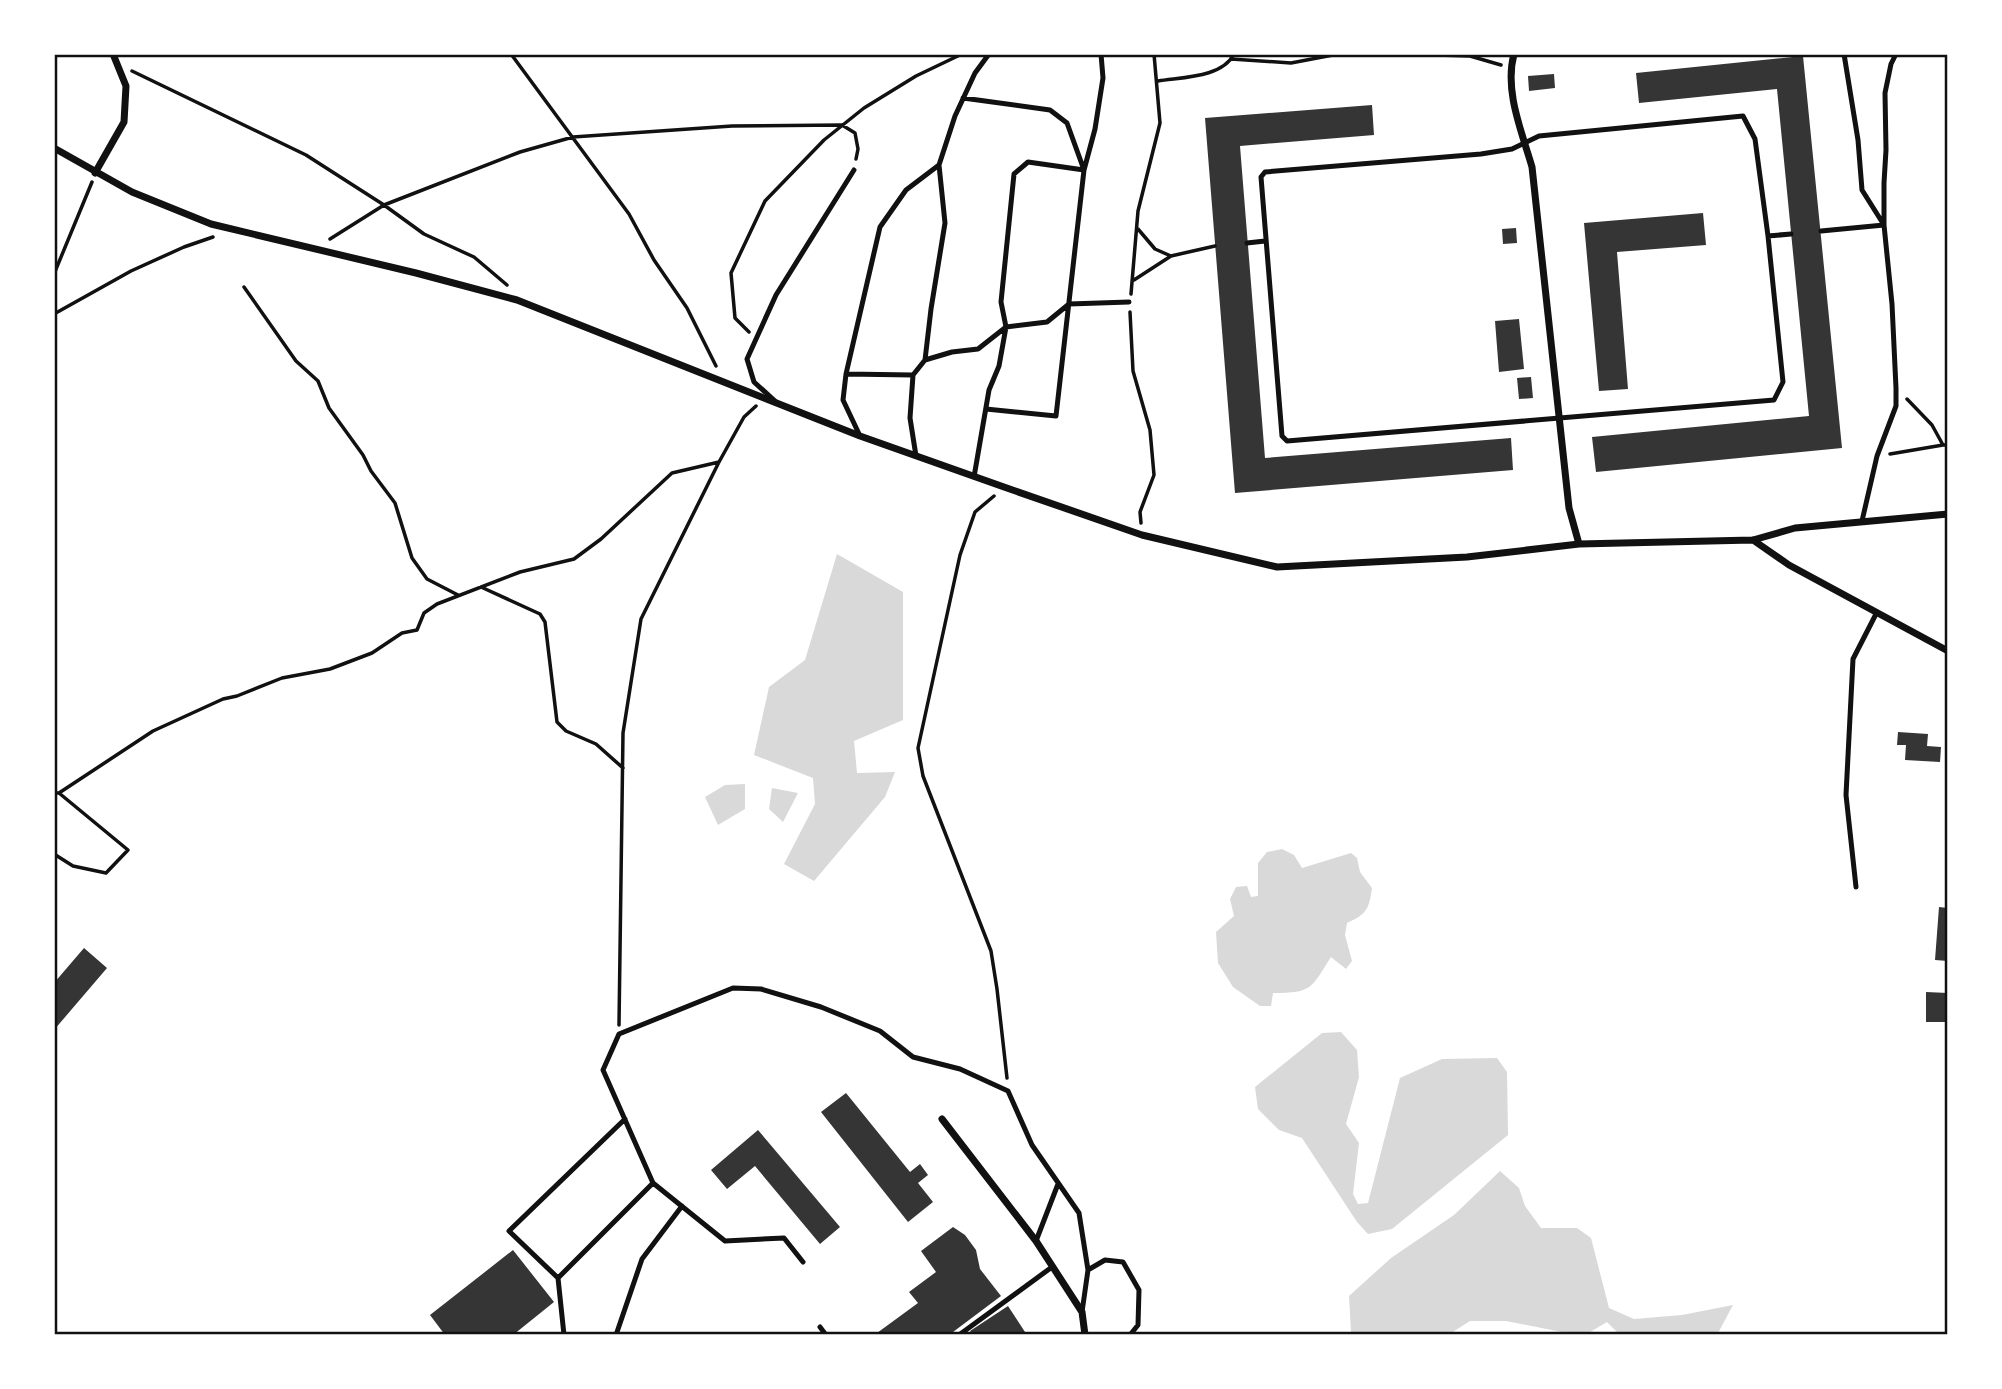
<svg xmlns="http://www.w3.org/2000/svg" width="2002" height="1389" font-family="Bitter,serif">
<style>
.water{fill:#d9d9d9}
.building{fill:#353535}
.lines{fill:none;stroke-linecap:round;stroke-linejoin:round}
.path{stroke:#111;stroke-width:3.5}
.service{stroke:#111;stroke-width:5}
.minor{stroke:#111;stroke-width:7}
.neatline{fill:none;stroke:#111;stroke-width:2.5}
</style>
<rect width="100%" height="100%" fill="#fff"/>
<path class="water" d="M837,554L903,592V720L854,741L857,773L895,772L885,797L814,881L784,864L815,804L813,778L754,755L769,687L805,660Z
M745,784V809L718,825L705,797L725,785Z
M772,788L798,793L783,822L769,809Z
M1282,849L1294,855L1302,868L1351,853L1357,858L1360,872L1372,888C1369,909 1367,914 1347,923L1345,935L1352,961L1346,969L1331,957C1311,988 1313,993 1273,993L1271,1006H1260L1233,987L1218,963L1216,932L1234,916L1230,899L1236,887L1247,886L1251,897L1258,896V863L1267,852Z
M1341,1032L1357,1050L1359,1077L1346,1124L1359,1143L1353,1194L1358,1204L1368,1203L1400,1078L1442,1059L1497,1058L1507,1072L1508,1135L1392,1229L1368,1234L1357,1222L1302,1138L1279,1130L1258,1109L1255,1087L1322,1033Z
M1500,1171L1519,1188L1525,1206L1541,1228H1577L1591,1238L1609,1308L1634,1319L1682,1315L1733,1305L1717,1335H1620L1607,1322L1585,1335H1577L1506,1321H1470L1448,1335H1354L1351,1332L1349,1296L1391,1258L1454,1215Z"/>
<path class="building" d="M1803,56L1842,448L1596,472L1592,437L1809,416L1777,89L1639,103L1636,73Z
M1554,74L1555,88L1529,91L1528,76Z
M1372,105L1374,135L1240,146L1265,458L1511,438L1513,470L1235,493L1205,118Z
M1703,213L1706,245L1617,252L1628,389L1599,391L1584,223Z
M1516,228L1517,243L1503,244L1502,229Z
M1519,319L1524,369L1499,372L1495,321Z
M1531,377L1533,398L1519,399L1517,378Z
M1898,732L1928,734L1927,746L1941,747L1940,762L1905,760L1906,745H1897Z
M1939,907L1948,908V961L1935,960Z
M84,948L107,968L54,1030V983Z
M1926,992L1948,993V1022H1926Z
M846,1093L910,1172L920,1164L928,1175L918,1183L933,1202L908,1222L821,1112Z
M758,1130L840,1227L820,1244L755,1166L727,1189L711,1170Z
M953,1227L965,1235L976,1250L980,1269L1001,1296L949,1335H878L877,1333L918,1303L909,1292L936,1272L921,1251Z
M513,1250L554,1302L513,1335H445L430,1315Z
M1008,1306L1027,1335H1008L1007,1333L1004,1335H973L970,1331Z"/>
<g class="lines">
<path class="path" d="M511,54L629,214L654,260L687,308L716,366
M1403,54L1470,56L1501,65
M1231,59L1291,63L1333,55L1374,54
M132,71L306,155L384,205L424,234L474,257L507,285
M1158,81C1181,77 1222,78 1234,54
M1138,229L1155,249L1171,256L1215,246
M330,239L384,205L520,152L573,137L732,126L842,125L855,133L858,149L856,159
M54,274L92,182
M1134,280L1171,256
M244,287L296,361L318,381L329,408L363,455L371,471L395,503L412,558L427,579L458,595
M1131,294L1138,211L1160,123L1154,54
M1130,312L1133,371L1150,430L1154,475L1140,512L1141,523
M54,314L131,271L184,247L213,237
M749,332L735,318L731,273L765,201L824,140L864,108L916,76L962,54
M1907,399L1932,425L1943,445
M1890,454L1943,445H1948
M994,496L975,512L960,555L918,748L923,776L991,951L997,989L1007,1078
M481,587L540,614L545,622L557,722L566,731L596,744L623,768
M54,793H59L128,850L106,873L73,866L54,854
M59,793L153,731L223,699L237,696L282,678L330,669L372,653L402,633L417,630L424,613L437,604L520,572L574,559L601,539L672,473L719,462
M619,1025L623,733L641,619L719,462L744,417L756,406"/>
<path class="service" d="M1844,54L1858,140L1862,190L1884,225L1892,304L1896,388V406L1877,456L1862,521
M963,98L1050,110L1067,123L1084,170L1028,162L1014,174L1001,302L1006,327L999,366L989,390L974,477
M1743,116L1755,139L1768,236L1783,382L1774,400L1287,441L1282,436L1261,177L1265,172L1481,154L1512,149L1539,136Z
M1821,231L1884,225V183L1886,150L1885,93L1891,64L1896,54
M1768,236L1791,234
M1247,243L1265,241
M925,360L952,352L978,349L1006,327L1047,322L1069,304L1129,302
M846,374L913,375
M775,401L754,382L747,359L776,295L854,170
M986,409L1056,416L1084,170L1095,129L1103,78L1101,54
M860,436L843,400L846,374L880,227L906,190L939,165
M916,456L910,418L913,375L925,360L931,309L945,223L939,165L955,116L975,73L989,54
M1856,887L1846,795L1853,659L1876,614
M653,1183L725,1241L784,1238L803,1262
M1036,1241L1058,1184
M1088,1270L1105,1260L1123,1262L1139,1290L1138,1325L1130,1335
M558,1278L509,1231L625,1119
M820,1327L826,1335
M564,1335L558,1278L653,1183L603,1070L619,1034L733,988L761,989L821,1007L880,1031L913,1057L960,1069L1008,1091L1032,1145L1079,1213L1088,1270L1082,1312
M616,1335L642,1259L682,1206
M959,1335L1052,1267
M1946,1335L1948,1333"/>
<path class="minor" d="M1514,54C1504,91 1522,132 1532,167L1569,508L1579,544
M54,148L132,192L211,224L416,273L517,300L860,436L1004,487L1142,535L1277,567L1467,557L1579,544L1753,540L1795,528L1948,514
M95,173L124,122L126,86L113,54
M1753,540L1789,565L1948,651
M942,1119L1036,1241L1082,1312L1085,1335"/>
</g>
<rect width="2002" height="1389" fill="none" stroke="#ffffff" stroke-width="112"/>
<rect x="56" y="56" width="1890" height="1277" class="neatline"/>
</svg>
